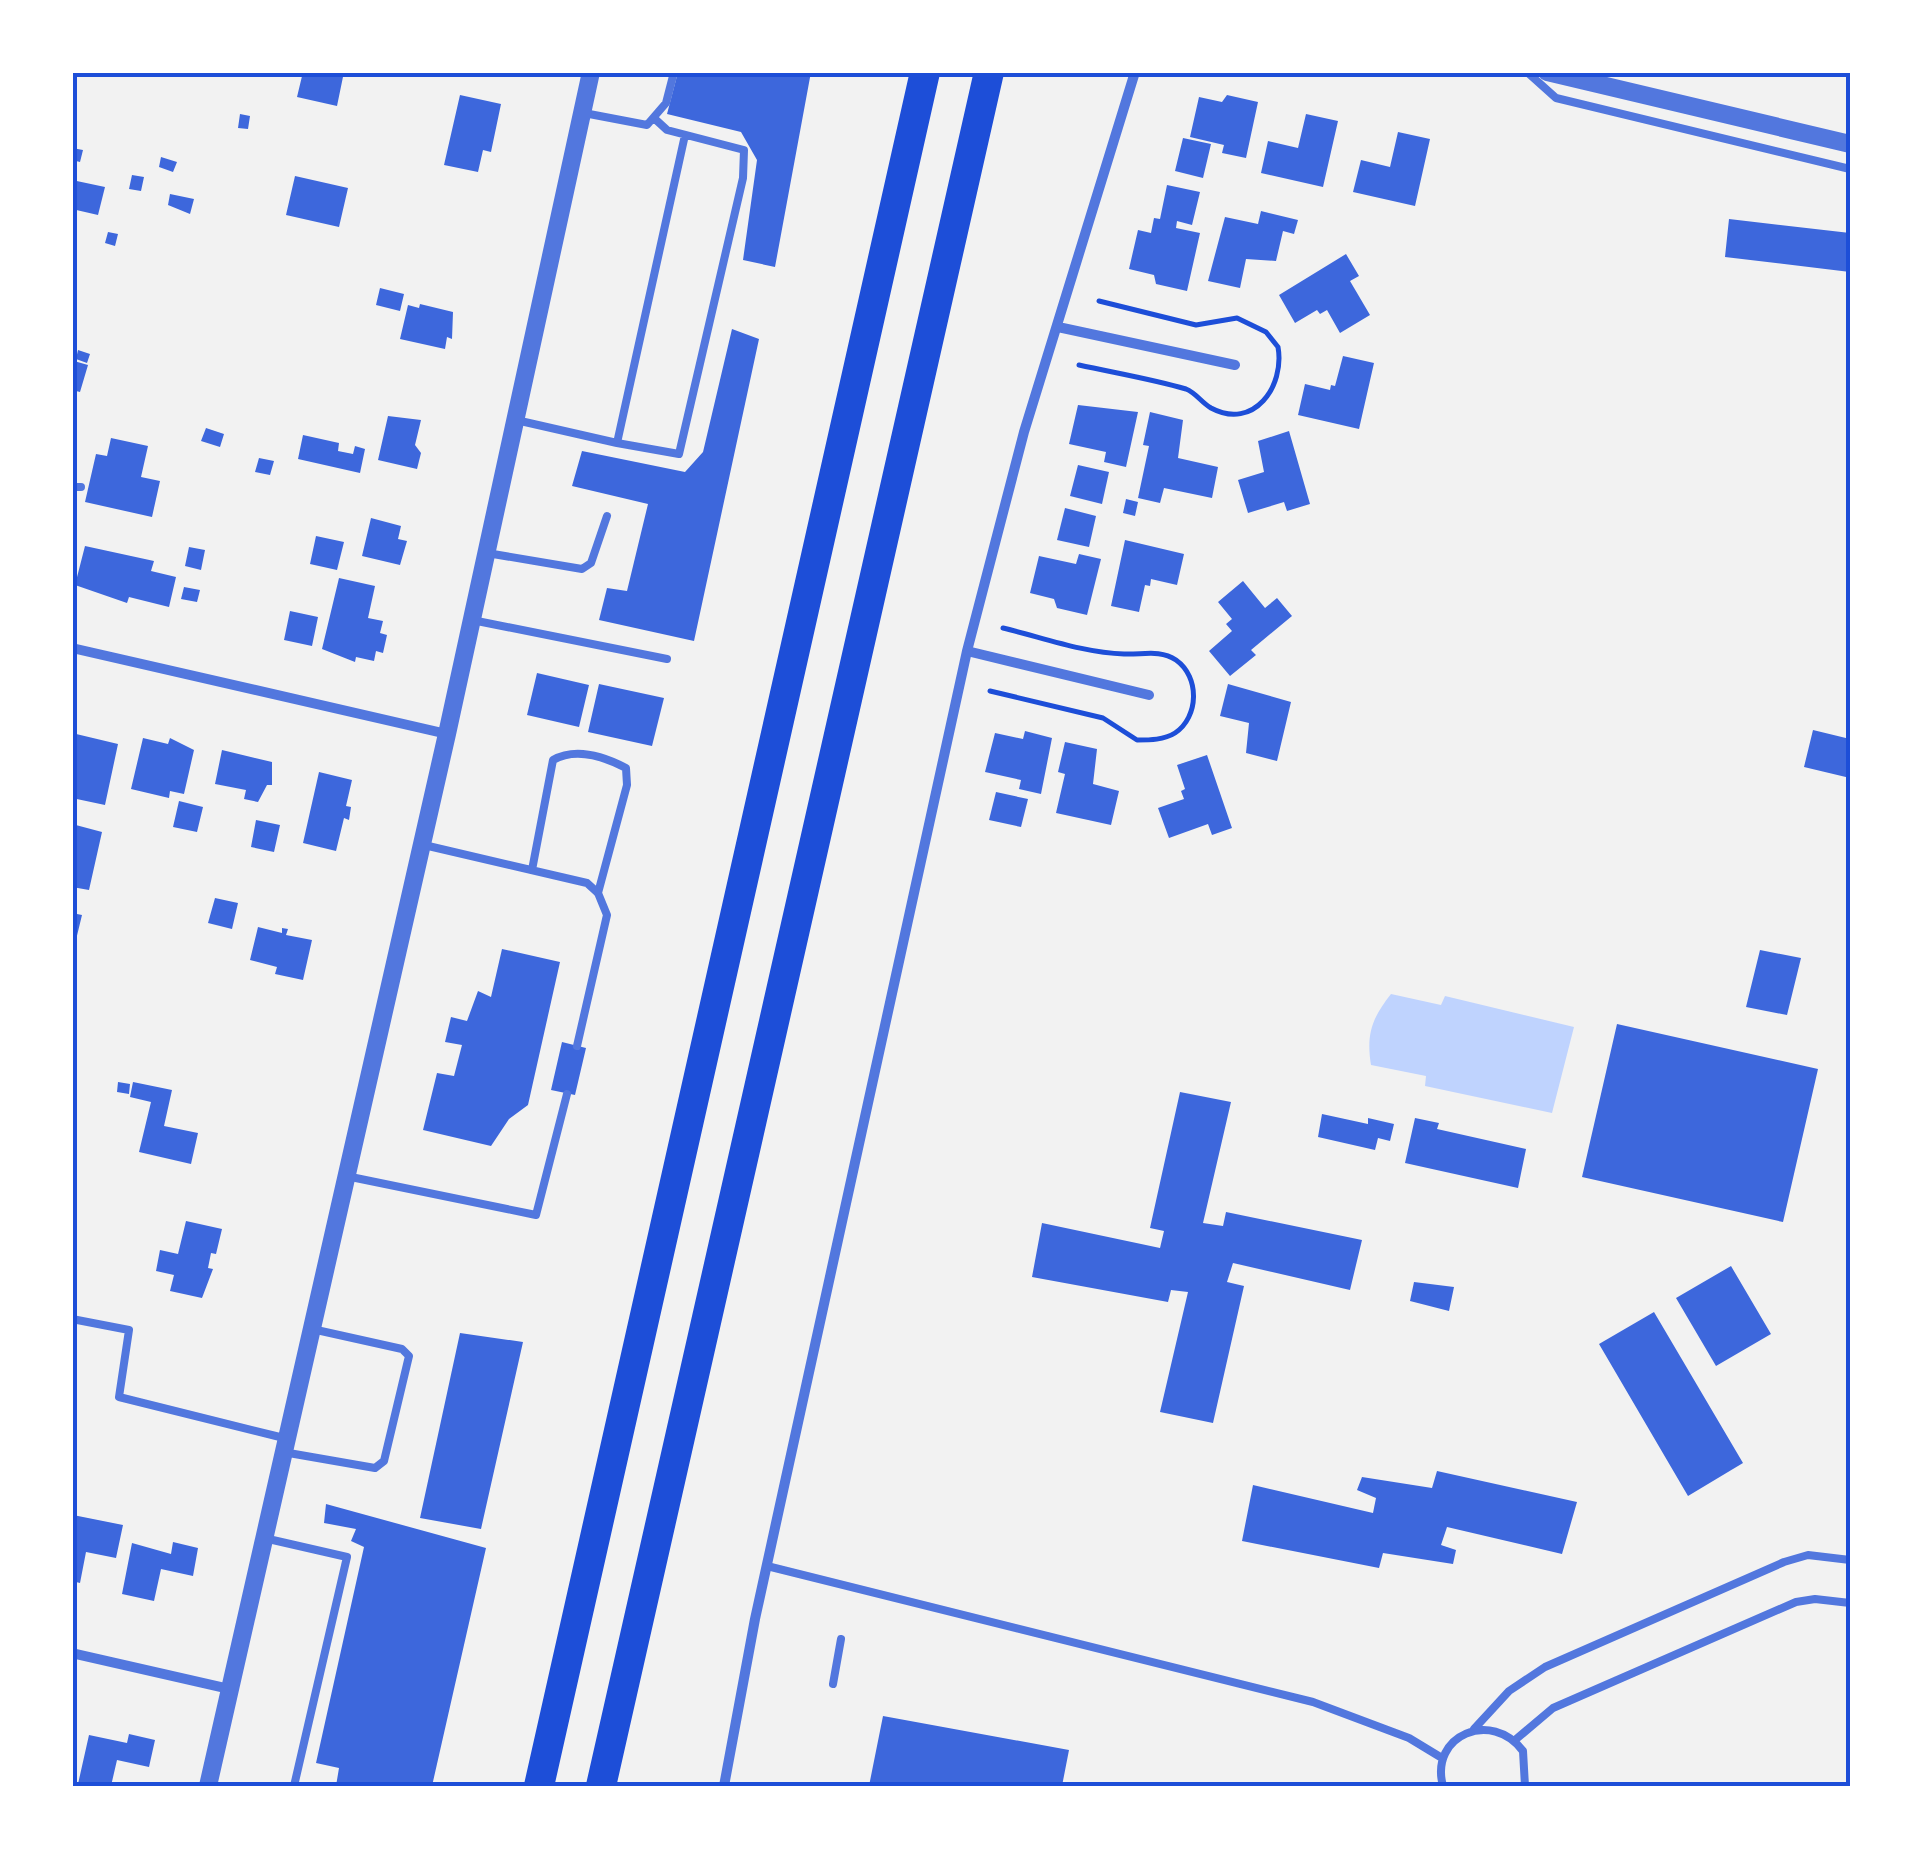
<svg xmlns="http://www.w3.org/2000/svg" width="1923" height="1859" font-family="Mulish,sans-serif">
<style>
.water{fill:#bfd3fe}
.building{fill:#3d67dc}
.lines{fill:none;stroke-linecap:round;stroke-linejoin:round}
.path{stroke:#1d4ed8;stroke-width:5}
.service{stroke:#5277de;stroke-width:8}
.minor{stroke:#5277de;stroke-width:10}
.tertiary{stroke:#5277de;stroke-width:18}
.motorway{stroke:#1d4ed8;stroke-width:30}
.neatline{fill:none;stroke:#1d4ed8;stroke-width:4}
</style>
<rect width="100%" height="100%" fill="#f2f2f2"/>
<path class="water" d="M1391,994L1441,1005L1445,996L1574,1027L1552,1113L1425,1086L1426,1076L1371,1065C1366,1034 1372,1018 1391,994Z"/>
<path class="building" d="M303,72H344L337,106L297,97Z
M678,72H811L775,267L743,260L757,160L741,132L667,114Z
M460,95L501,104L491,152L483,150L478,172L444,165Z
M1227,95L1258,102L1246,158L1222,153L1224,145L1190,137L1199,97L1222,102Z
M240,114L250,116L248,129L238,128Z
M1306,114L1338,121L1323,187L1261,173L1268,141L1298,148Z
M1398,132L1430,139L1415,206L1353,192L1361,160L1390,167Z
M1183,138L1211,144L1203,178L1175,171Z
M72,148L83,150L80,162L72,160Z
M161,157L177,162L173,172L159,167Z
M132,175L144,177L141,191L129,189Z
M295,176L348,188L339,227L286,215Z
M72,180L105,187L98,215L72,209Z
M1167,185L1200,192L1192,225L1177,221L1176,228L1200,233L1187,291L1156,284L1154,275L1129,269L1138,230L1151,233L1154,218L1160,219Z
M170,194L194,199L190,214L168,205Z
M1261,211L1298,220L1294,234L1283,231L1276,261L1246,259L1240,288L1208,281L1225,217L1258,224Z
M1729,219L1850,233V272L1725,257Z
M108,232L118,234L115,246L105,243Z
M1346,254L1359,276L1350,281L1370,315L1340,333L1327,310L1320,314L1317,310L1295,323L1279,295Z
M380,288L404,294L400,311L376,305Z
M420,304L453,312L452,339L447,337L445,349L400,339L408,305L419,308Z
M732,329L759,339L694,641L599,620L607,588L627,591L648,504L572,486L582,451L685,472L703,452Z
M78,350L90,354L87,363L76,359Z
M1343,356L1374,363L1359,429L1298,415L1305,384L1330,390L1331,385L1335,386Z
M74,361L88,365L80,392L72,390Z
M1078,405L1138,412L1126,467L1104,462L1106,452L1069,444Z
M1150,412L1183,420L1178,458L1218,467L1212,498L1164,488L1160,503L1138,498L1149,446L1143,445Z
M388,416L421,420L415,445L421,453L417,469L378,460Z
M206,428L224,434L220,447L201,441Z
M1289,431L1310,504L1287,511L1284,502L1248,513L1238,480L1264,472L1258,441Z
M303,435L339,443L338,451L353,454L355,446L365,449L360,473L298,459Z
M111,438L148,446L141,477L160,481L152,517L85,502L96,454L107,456Z
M259,458L274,461L270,475L255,472Z
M1078,465L1109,472L1102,504L1070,496Z
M1126,499L1138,502L1135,516L1123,513Z
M1065,508L1096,516L1089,547L1057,540Z
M371,518L401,526L398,539L407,541L400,565L362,556Z
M316,536L344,542L337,570L310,564Z
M1125,540L1184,554L1177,585L1151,579L1150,586L1145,585L1139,612L1111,606Z
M85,546L154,561L151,571L176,577L169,607L129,597L127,603L75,585Z
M189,547L205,550L201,570L185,566Z
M1079,554L1101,559L1087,615L1057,608L1054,599L1030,593L1039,556L1076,564Z
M339,578L375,586L368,618L383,621L380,633L387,635L383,653L376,651L374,661L356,657L355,662L322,649Z
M1243,581L1265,608L1277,598L1292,616L1251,650L1256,655L1230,676L1209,651L1232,631L1226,624L1232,619L1218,602Z
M184,587L200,590L197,602L181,599Z
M290,611L318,617L312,646L284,640Z
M537,673L589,685L579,727L527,715Z
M599,684L664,698L652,746L588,732Z
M1228,684L1291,702L1277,761L1246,753L1249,723L1220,716Z
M1813,730L1850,739V778L1804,767Z
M1025,731L1052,738L1041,794L1019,789L1021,780L985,772L995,733L1023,739Z
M72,733L118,744L105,805L72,798Z
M143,738L168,744L170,738L194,750L184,794L170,791L169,798L131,789Z
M1065,742L1097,749L1093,784L1119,791L1111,825L1056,813L1065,774L1058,772Z
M222,750L272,762V785H267L258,802L244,799L246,790L215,784Z
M1207,755L1232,828L1212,835L1208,824L1169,838L1158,808L1184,799L1181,791L1185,789L1177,765Z
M319,772L352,780L346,806L351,807L349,820L344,818L336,851L303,843Z
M996,792L1028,799L1021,827L989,820Z
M179,801L203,807L197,832L173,827Z
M256,820L280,825L274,852L251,847Z
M72,824L102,832L89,890L72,887Z
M215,898L238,903L232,929L208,923Z
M72,913L82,915L74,948H72Z
M258,927L282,933V928L288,929L286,935L312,940L303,980L275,974L277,967L250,960Z
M502,949L560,962L528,1105L509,1119L491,1146L423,1130L437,1073L454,1076L462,1045L445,1042L451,1017L467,1021L478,991L491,997Z
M1760,950L1801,958L1787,1015L1746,1007Z
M1617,1024L1818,1069L1783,1222L1582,1177Z
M562,1042L586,1048L575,1095L551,1090Z
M118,1082L130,1084L129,1094L117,1092Z
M133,1082L172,1090L164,1126L198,1133L191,1164L139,1152L151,1102L130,1097Z
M1180,1092L1231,1102L1203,1223L1223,1226L1226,1212L1362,1240L1350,1290L1233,1263L1227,1282L1244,1286L1213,1423L1160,1412L1188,1292L1171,1290L1168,1302L1032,1277L1042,1223L1160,1248L1164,1231L1150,1228Z
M1322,1114L1368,1124V1118L1394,1124L1390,1141L1378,1138L1375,1150L1318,1137Z
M1415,1118L1439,1123L1437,1129L1526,1149L1518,1188L1405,1163Z
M186,1221L222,1229L216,1254L211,1253L208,1268L213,1269L202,1298L170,1291L174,1275L156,1271L160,1250L178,1254Z
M1731,1266L1771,1334L1716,1366L1676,1298Z
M1414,1282L1454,1287L1449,1311L1410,1301Z
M1654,1312L1743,1463L1688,1496L1599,1344Z
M460,1333L523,1342L481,1529L420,1518Z
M1437,1471L1577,1502L1562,1554L1447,1527L1441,1545L1456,1550L1453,1564L1383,1553L1379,1568L1242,1541L1253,1485L1373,1513L1376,1498L1357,1490L1362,1477L1432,1488Z
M326,1504L486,1548L432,1786H336L339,1768L316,1763L364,1547L351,1541L356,1529L324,1523Z
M73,1515L123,1525L116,1558L86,1552L80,1583L72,1581Z
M173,1542L198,1548L193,1576L161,1569L154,1601L122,1594L132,1543L171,1554Z
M883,1716L1069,1750L1062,1786H869Z
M129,1734L155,1740L149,1767L117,1760L111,1786L78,1784L89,1735L127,1743Z"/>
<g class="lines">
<path class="path" d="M1079,365C1115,373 1151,379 1186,389C1196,393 1201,402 1211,408C1254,431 1285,386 1278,347L1266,332L1237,318L1196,325L1099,301
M990,691L1103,718L1137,740C1150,740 1164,740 1175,733C1199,717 1200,677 1176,660C1160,649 1142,655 1124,654C1084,653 1041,637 1003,628"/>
<path class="service" d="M1527,72L1556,98L1850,169
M584,113L647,125L666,103L674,72
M516,420L617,443L685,135
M617,443L679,454L743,178L744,150L667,130L655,119
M72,487H81
M487,553L582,569L591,563L607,516
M472,620L667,659
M424,845L587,883L598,893L607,915L577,1046
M532,870L553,760C576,747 603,756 626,768L627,785L598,893
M346,1176L536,1215L567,1094
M72,1319L129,1330L119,1397L284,1438
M283,1452L375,1468L384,1461L409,1356L402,1349L312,1329
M264,1538L347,1557L294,1786
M767,1566L1313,1702L1409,1738L1442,1758
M833,1684L841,1639
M1474,1729L1509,1691L1545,1667L1784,1562L1808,1555L1850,1560
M1515,1740L1553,1708L1796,1602L1815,1599L1850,1603
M1443,1786C1429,1735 1492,1709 1523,1751L1525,1786"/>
<path class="minor" d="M1058,327L1235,365
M72,648L447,734
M967,651L1149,695
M72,1653L230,1689
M724,1786L755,1619L967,651L1024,432L1135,72"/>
<path class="tertiary" d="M1547,72L1850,144
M208,1786L447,734L591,72"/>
<path class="motorway" d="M539,1786L925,72
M601,1786L989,72"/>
</g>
<rect width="1923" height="1859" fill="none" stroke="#ffffff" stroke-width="150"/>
<rect x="75" y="75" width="1773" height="1709" class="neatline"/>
</svg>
